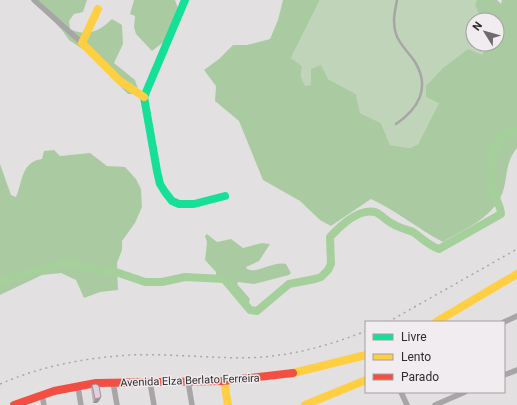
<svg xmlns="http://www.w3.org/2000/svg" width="517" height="405" font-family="Roboto,sans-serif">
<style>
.green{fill:#c0d4ba}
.forest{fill:#aacba2}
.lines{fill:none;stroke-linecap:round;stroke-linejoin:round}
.river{stroke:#a5cf9b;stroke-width:8}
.lane{stroke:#a7a5a6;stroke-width:2.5}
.street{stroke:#a7a5a6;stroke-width:5.5}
.fast{stroke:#16e098;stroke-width:8}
.slow{stroke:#ffcf43;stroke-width:8}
.jam{stroke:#f24e42;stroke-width:8}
.rail{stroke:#a8a7a8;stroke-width:1.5;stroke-dasharray:2 4;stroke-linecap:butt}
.wall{fill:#c2b3bd}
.shaded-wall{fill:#9e929a}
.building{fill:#e1d0dc;stroke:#9e929a}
.labels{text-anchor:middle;stroke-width:3;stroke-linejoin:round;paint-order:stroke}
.street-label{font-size:11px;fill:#2e2c2d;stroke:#f1ecef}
</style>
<rect width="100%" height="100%" fill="#e3e0e2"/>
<path class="green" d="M320,0H477L475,4L480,20H473V44H488L482,55L439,103L418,144L410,148L390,145L381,123L360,113L356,94L328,79L305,87L301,77L302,66L291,58Z"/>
<path class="forest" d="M33,0H87L83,12L74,14L69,21L70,29C87,37 100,31 112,19L122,25L123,44L114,63L135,80L139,92L134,94H128L84,50L69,40L62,30Z
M134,0H179H175L179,11L166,40L152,51L136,34L134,27L135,16L130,14Z
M283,0H320L291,58L302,66L301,77L305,86L311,85V69L321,65L328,79L356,94L360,113L381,123L390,145L410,148L418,144L439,103L426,97V86L443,68L468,49L482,55L488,44H497V20H480L475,4L477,0H497L501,4L502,0H517V148C506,162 508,171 504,188C497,216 465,229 443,242C418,229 397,211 371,199L331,226L320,220L300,201L263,180L239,121L215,101L216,86L204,70L219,59L233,45H247L270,39L278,20Z
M54,150L60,156L90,153L107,166L125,167L136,179L141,189L142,207L135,223L122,241V250L117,263L118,290L100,292L84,298L76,280L61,273L42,275L0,295V164L11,195L16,197C23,181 21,162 42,159L44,151Z
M207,234L217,242L231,239L243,248L262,243L270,244L259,261L246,267L247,269C259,274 272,261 286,264L291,273L289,275L254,284L238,282L237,284L250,299L248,304L243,302L231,288L216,279V272L205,260L207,242L205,236Z"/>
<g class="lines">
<path class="river" d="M0,281L70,262L86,268L113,271L145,282H162L185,277L224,279L250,310L257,311L289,284L315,279L321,277L328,270L331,264L330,237C340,226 359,208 375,212C381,214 386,221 393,224C399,228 406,229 413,232C422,238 428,245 439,249L501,214C501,206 494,196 492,188C487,169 492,132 517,131"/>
<path class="lane" d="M396,124C418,109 431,88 415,62C409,53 399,44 396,34C392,22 395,11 397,0"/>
<path class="street" d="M34,0L82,43
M504,322L517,316
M504,375L517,370
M188,381L192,405
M113,382L117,405
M150,382L154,405
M78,387L81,405
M401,392L407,405
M42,395L44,405
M435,405L465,392"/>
<path class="fast" d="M185,0L144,97L157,171L160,184L165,192L172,201L179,204H194L225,196"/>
<path class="slow" d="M98,9L82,43L120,81L144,97
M436,322L517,274
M293,373L366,355
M224,381L228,405
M305,405L366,380"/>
<path class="jam" d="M14,405L54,391L96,383L223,381L293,373"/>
<path class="rail" d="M388,322L517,249
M0,384C42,366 84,358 130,355C174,353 219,360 263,357C299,354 333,344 366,331"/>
</g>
<path class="wall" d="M92,385L101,397L99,401L97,403H93L91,389Z"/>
<path class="shaded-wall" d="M101,397L99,401L97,403H93L95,399Z"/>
<path class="building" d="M96,384L99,386L101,397L99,398L95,399L92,385Z"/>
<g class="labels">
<g class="street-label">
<text transform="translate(190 380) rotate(-2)" y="4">Avenida Elza Berlato Ferreira</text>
</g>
</g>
<rect x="365" y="321" width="140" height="72" fill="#f1ecef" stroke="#a39fa1"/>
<rect x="373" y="334" width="20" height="6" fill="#16e098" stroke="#a39fa1"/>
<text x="401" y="341" font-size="12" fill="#2e2c2d">Livre</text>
<rect x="373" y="354" width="20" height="6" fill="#ffcf43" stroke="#a39fa1"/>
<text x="401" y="361" font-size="12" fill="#2e2c2d">Lento</text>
<rect x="373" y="374" width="20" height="6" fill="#f24e42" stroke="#a39fa1"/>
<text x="401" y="381" font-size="12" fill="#2e2c2d">Parado</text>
<g transform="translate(485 32) rotate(307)"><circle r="19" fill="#f1ecef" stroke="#a39fa1"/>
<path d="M0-3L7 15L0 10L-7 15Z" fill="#6d6b6c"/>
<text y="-6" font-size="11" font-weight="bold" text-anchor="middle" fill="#2e2c2d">N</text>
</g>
</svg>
